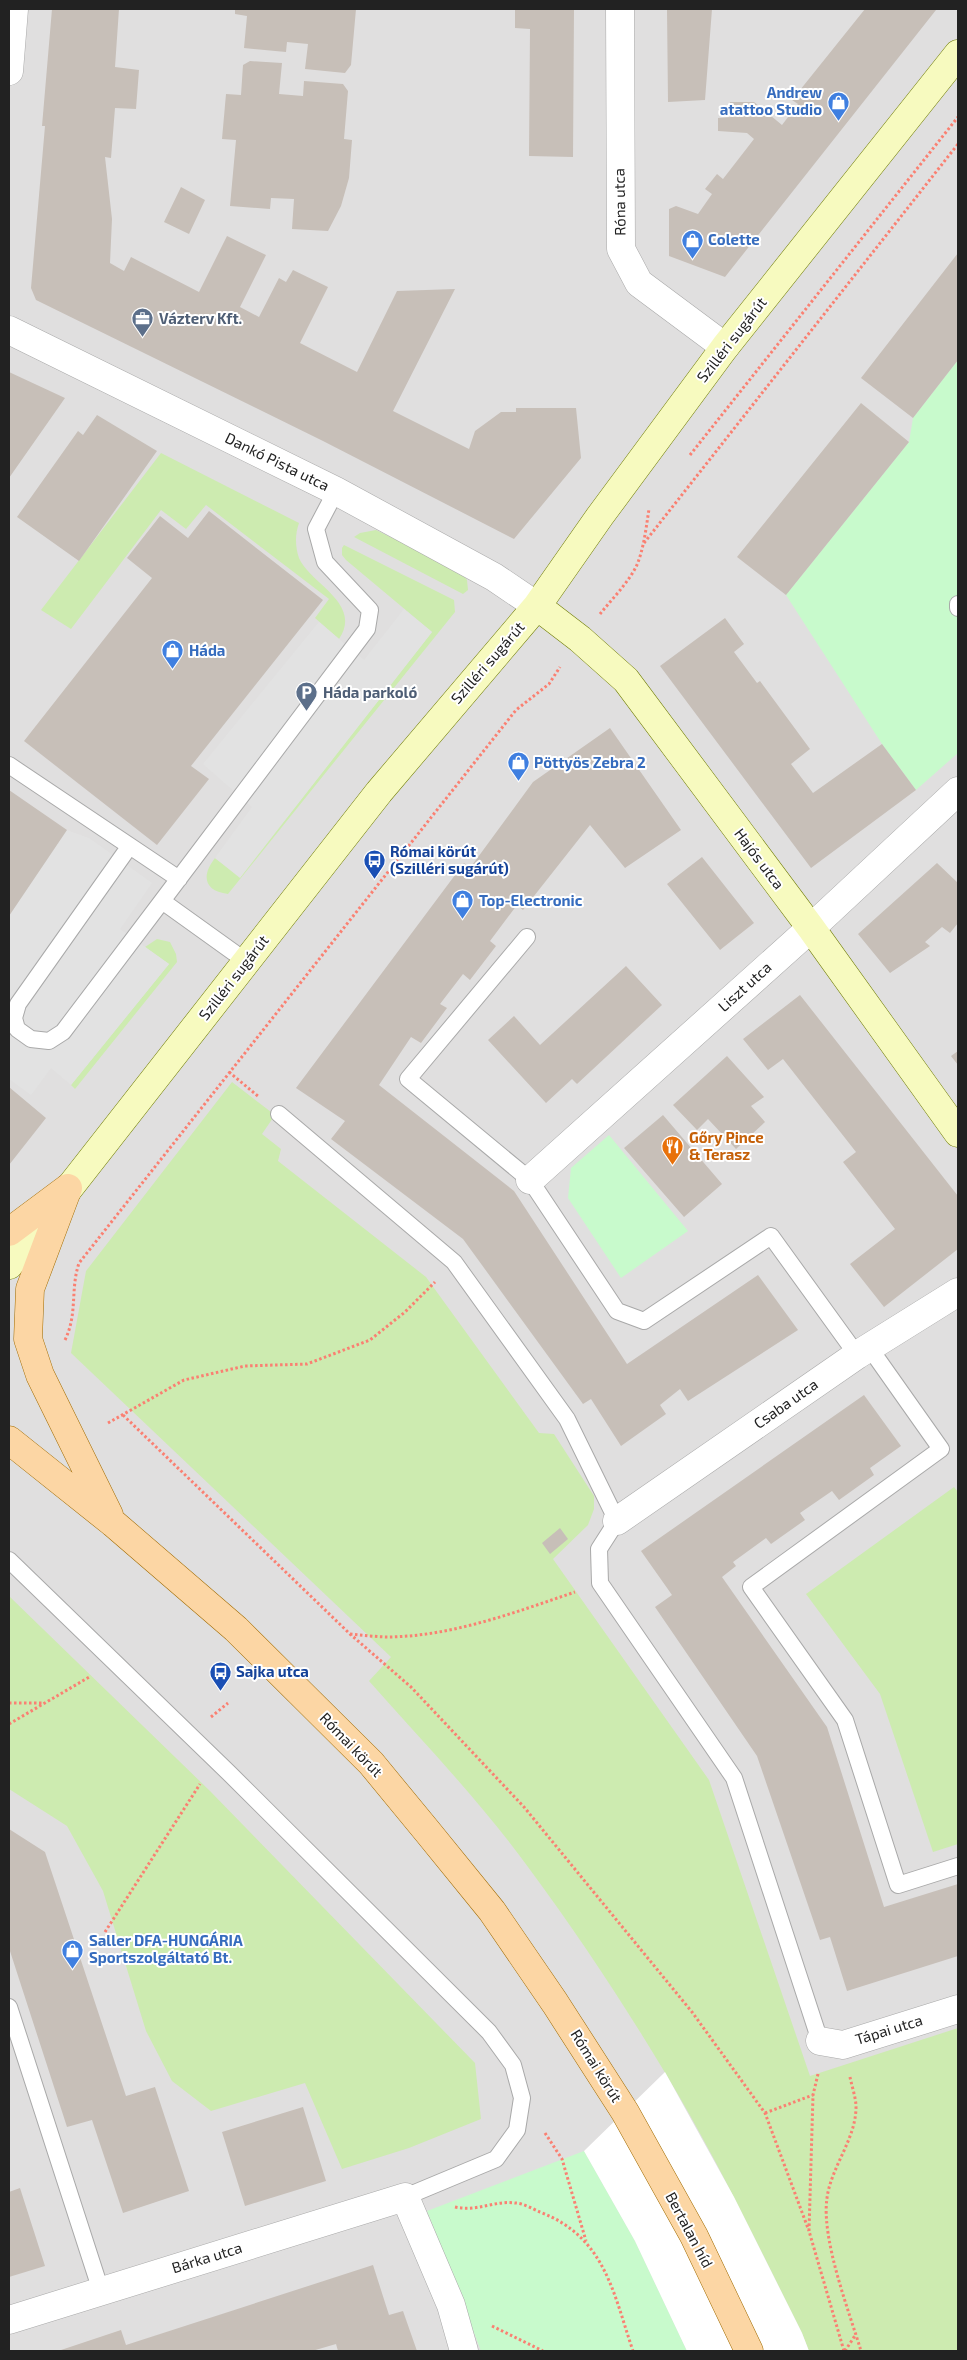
<svg xmlns="http://www.w3.org/2000/svg" width="967" height="2360" font-family="'Exo 2',sans-serif">
<style>
.residential{fill:#e0dfdf}
.grass{fill:#cdebb0}
.park{fill:#c8facc}
.parking{fill:#e2e2e2}
.pier{fill:#fff}
.building{fill:#c7bfb8}
.lines{fill:none;stroke-linecap:round;stroke-linejoin:round}
.lane-casing{stroke:#a9a9a9;stroke-width:18}
.street-casing{stroke:#a9a9a9;stroke-width:29}
.secondary-casing{stroke:#707d05;stroke-width:29}
.primary-casing{stroke:#a06b00;stroke-width:29}
.path{stroke:#fa8072;stroke-width:3;stroke-dasharray:2.5 2.5;stroke-linecap:butt}
.lane{stroke:#fff;stroke-width:16}
.street{stroke:#fff;stroke-width:28}
.secondary{stroke:#f7fabf;stroke-width:28}
.primary{stroke:#fcd6a4;stroke-width:28}
.labels{text-anchor:middle;stroke-width:4;stroke-linejoin:round;paint-order:stroke}
.shop-label{font-size:15px;font-weight:bold;fill:#366cbe;stroke:#fff;text-anchor:start}
.street-label{font-size:15px;fill:#222;stroke:#fff}
.service-label{font-size:15px;font-weight:bold;fill:#4e5e75;stroke:#fff;text-anchor:start}
.transit-label{font-size:15px;font-weight:bold;fill:#164399;stroke:#fff;text-anchor:start}
.food-label{font-size:15px;font-weight:bold;fill:#c56008;stroke:#fff;text-anchor:start}
</style>
<rect width="100%" height="100%" fill="#f2efe9"/>
<path class="residential" d="M9,9H958V2351H9Z"/>
<path class="grass" d="M161,453L299,523C295,534 295,546 299,558C310,584 363,603 339,639L315,618L329,599L206,505L186,529L161,510L71,629L41,610Z
M376,530L460,571L467,580L468,590L463,594L354,537L360,533Z
M344,545L454,600L455,612L228,894C204,891 201,876 215,858L240,877L432,632L346,560L342,555V548Z
M157,939L170,942L176,954L177,962L75,1089L71,1085L169,964L145,947Z
M232,1082L275,1115L262,1134L281,1149L278,1161L426,1277L539,1433L554,1434L594,1496V1509L588,1525L553,1559L709,1780L810,2076L958,2028V2351H809L802,2333C758,2245 715,2155 664,2071C622,2001 577,1933 528,1867C480,1801 423,1742 369,1681L391,1657L71,1353L86,1271Z
M954,1487L958,1492V1844L933,1852L880,1694L806,1594Z
M9,1596L210,1791L475,2063L481,2119L409,2148L342,2169L305,2083L211,2111L172,2081L146,2031L103,1891L67,1826L9,1789Z"/>
<path class="park" d="M958,360V753L916,790L882,744L786,595L909,442L913,418Z
M609,1135L688,1231L621,1278L568,1198L571,1168Z
M584,2151L635,2241L687,2351H481L427,2211Z"/>
<path class="parking" d="M404,609L432,632L240,878L215,858L252,807L203,764L319,622L364,660Z
M67,830L89,838L152,883L120,929L169,964L71,1085L51,1068L31,1095L9,1079V916Z"/>
<path class="pier" d="M665,2072L734,2197L802,2333L809,2351H687L635,2241L584,2151Z"/>
<path class="building" d="M52,9H119L115,67L139,70L136,109L115,108L111,158L105,157L112,219L110,263L124,271L131,257L199,292L227,236L266,255L240,307L259,317L279,278L286,282L293,270L328,287L300,343L357,372L397,291L455,289L393,411L469,449L475,431L501,412H516V408H576L581,458L514,539L323,441L36,300L31,288L45,126H42Z
M235,9H356L351,65L345,73L305,69L308,44L287,42L286,52L244,48L247,16L235,14Z
M515,9H574L573,157L529,156L530,29L515,28Z
M667,9H712L705,100L668,102Z
M865,9L936,10L725,277L669,256V209L676,206L698,214L712,194L705,189L717,174L723,179L754,139L747,133L718,131V118L731,117L730,102H754L782,125L798,104L792,100Z
M250,61L282,63L279,94L303,96L304,81L343,84L348,91L344,139L352,140L349,178L341,206L328,231L292,229L294,199L271,198L270,209L230,206L236,140L222,139L226,94L241,95L243,65Z
M181,187L205,200L189,234L164,222Z
M958,253V360L913,418L861,378Z
M9,372L65,398L9,478Z
M861,403L909,442L786,595L737,557Z
M97,415L157,451L79,561L17,517L78,431L83,435Z
M209,511L323,600L191,766L209,779L157,845L24,741L152,578L127,558L160,516L188,538Z
M725,618L744,644L734,652L757,683L760,681L810,749L791,764L813,793L882,744L916,790L811,868L660,666Z
M610,728L681,830L625,868L590,825L523,910L517,905L490,941L496,946L470,980L463,974L440,1004L447,1008L421,1043L411,1037L379,1085L514,1191L627,1364L758,1275L798,1330L688,1401L680,1389L660,1405L666,1414L621,1446L591,1399L583,1404L463,1239L331,1139L345,1121L296,1088L464,863L470,868L533,782Z
M9,790L67,830L9,916Z
M702,857L754,923L720,950L667,884Z
M937,863L958,883V923L950,933L942,927L925,942L930,946L890,973L858,934Z
M626,966L662,1005L577,1084L572,1079L546,1103L488,1040L514,1016L540,1045Z
M800,995L958,1196V1249L884,1307L850,1264L895,1229L843,1162L856,1152L783,1059L768,1070L743,1039Z
M958,1051V1065L951,1056Z
M727,1056L764,1097L751,1106L765,1122L736,1149L708,1119L697,1130L673,1105Z
M9,1087L46,1118L9,1165Z
M663,1115L722,1184L684,1217L624,1148Z
M864,1395L901,1446L870,1468L874,1475L839,1500L832,1491L800,1513L805,1520L771,1544L766,1538L733,1562L736,1566L722,1577L827,1727L884,1907L958,1884V1956L847,1991L830,1937L820,1940L757,1756L655,1607L672,1595L641,1551Z
M560,1528L568,1539L550,1554L542,1543Z
M9,1829L45,1852L126,2096L155,2087L189,2191L123,2213L92,2120L67,2127L9,1948Z
M303,2107L326,2181L245,2206L222,2132Z
M20,2188L45,2266L9,2277V2192Z
M373,2265L389,2315L403,2311L417,2351H338L336,2344L312,2351H58L121,2330L126,2345Z"/>
<g class="lines">
<defs>
<path id="lane" d="M958,604V608
M9,765L179,879
M129,847L18,1004L14,1018L17,1029L31,1039L49,1041L63,1032L162,901
M527,937L408,1079L530,1180L617,1311L644,1321L771,1236L857,1355
M247,962L162,901L367,629L370,610L325,562L316,529L336,491
M279,1114L454,1262L567,1419L617,1521L599,1549L600,1583L734,1778L820,2041
M869,1347L941,1449L751,1587L845,1720L898,1885L958,1866
M9,1560L229,1773L489,2032L513,2065L522,2098L517,2130L496,2159L405,2197
M9,2007L101,2291"/>
<path id="street" d="M620,9L621,249L639,283L725,347
M9,71L14,9
M9,330L336,491L494,577L537,606
M530,1180L811,928L958,791
M617,1521L857,1355L958,1292
M820,2041L843,2045L958,2009
M9,2320L405,2197L451,2305L464,2351"/>
<path id="secondary" d="M537,606L580,639L626,680L811,928L958,1133
M9,1265L379,792L537,606L600,516L725,347L958,54"/>
<path id="primary" d="M68,1188L30,1289L28,1339L40,1375L109,1515
M9,1232L68,1188
M9,1440L113,1523L236,1629L371,1763L427,1831L492,1911L555,2003L625,2112L694,2236L749,2351"/>
</defs>
<use href="#lane" class="lane-casing"/>
<use href="#street" class="street-casing"/>
<use href="#secondary" class="secondary-casing"/>
<use href="#primary" class="primary-casing"/>
<path class="path" d="M690,455L958,117
M644,543L958,144
M600,614C612,599 627,584 636,567C644,549 646,528 649,509
M229,1072L259,1097
M65,1340C78,1313 70,1290 79,1263L516,710L549,684L560,667
M123,1415L350,1634L411,1687L524,1807L692,2012L765,2113L809,2231
M108,1423L184,1380L245,1366L307,1364L370,1340L405,1312L435,1282
M350,1634C363,1635 376,1637 389,1637C453,1636 516,1612 575,1592
M9,1703H44
M211,1717L228,1703
M9,1724L91,1676
M105,1932L200,1784
M818,2074L813,2095L809,2231L844,2351
M850,2077C852,2087 856,2098 856,2107C856,2139 831,2167 827,2198C821,2239 849,2311 861,2351
M765,2113L813,2095
M545,2133L562,2159L586,2241
M455,2207C477,2212 496,2200 515,2203C523,2203 533,2209 540,2212C605,2237 613,2292 633,2351
M492,2326L543,2351
M845,2351L856,2334"/>
<use href="#lane" class="lane"/>
<use href="#street" class="street"/>
<use href="#secondary" class="secondary"/>
<use href="#primary" class="primary"/>
</g>
<defs>
<symbol id="shop-pin" viewBox="-11 -11 22 30"><path d="M0 17L-7.5 6A9.5 9.5 0 1 1 7.5 6Z" fill="#3f7fe0" stroke="#fff"/><path d="M-5-2.5h2.3a2.7 3.5 0 0 1 5.4 0H5L5.5 6h-11ZM-1.5-2.5h3a1.5 2.3 0 0 0-3 0Z" fill="#fff"/></symbol>
<symbol id="office-pin" viewBox="-11 -11 22 30"><path d="M0 17L-7.5 6A9.5 9.5 0 1 1 7.5 6Z" fill="#5c6f8a" stroke="#fff"/><path d="M-6-3h4V-5.5h4V-3h4V5H-6ZM-1-4.5V-3h2v-1.5ZM-6 0V1H6V0Z" fill="#fff"/></symbol>
<symbol id="parking-pin" viewBox="-11 -11 22 30"><path d="M0 17L-7.5 6A9.5 9.5 0 1 1 7.5 6Z" fill="#5c6f8a" stroke="#fff"/><path d="M-3.5-5.5H1a3.5 3.5 0 0 1 0 7H-1V5.5H-3.5ZM-1-3.4V-.6H.8a1.4 1.4 0 0 0 0-2.8Z" fill="#fff"/></symbol>
<symbol id="bus-pin" viewBox="-11 -11 22 30"><path d="M0 17L-7.5 6A9.5 9.5 0 1 1 7.5 6Z" fill="#1a4fb4" stroke="#fff"/><path d="M-5-6H5V4H4V6H2V4H-2V6H-4V4H-5ZM-3.5-4V0h7V-4ZM-3.5 1.2v1.5H-2V1.2ZM2 1.2v1.5H3.5V1.2Z" fill="#fff"/></symbol>
<symbol id="restaurant-pin" viewBox="-11 -11 22 30"><path d="M0 17L-7.5 6A9.5 9.5 0 1 1 7.5 6Z" fill="#e8710a" stroke="#fff"/><path d="M-5-6h1v4h1v-4h1v4h1v-4h1v5L-1.5 .5V6h-2V.5L-5-1ZM5-6V6H3V1.5H1.5Q1.5-4 5-6Z" fill="#fff"/></symbol>
</defs>
<g fill-rule="evenodd">
<use href="#shop-pin" x="826" y="90" width="25" height="34"/>
<use href="#shop-pin" x="680" y="228" width="25" height="34"/>
<use href="#office-pin" x="130" y="306" width="25" height="34"/>
<use href="#shop-pin" x="160" y="638" width="25" height="34"/>
<use href="#parking-pin" x="294" y="680" width="25" height="34"/>
<use href="#shop-pin" x="506" y="750" width="25" height="34"/>
<use href="#bus-pin" x="362" y="848" width="25" height="34"/>
<use href="#shop-pin" x="450" y="888" width="25" height="34"/>
<use href="#restaurant-pin" x="660" y="1134" width="25" height="34"/>
<use href="#bus-pin" x="208" y="1660" width="25" height="34"/>
<use href="#shop-pin" x="60" y="1938" width="25" height="34"/>
</g>
<g class="labels">
<g class="shop-label">
<text x="822" y="98" text-anchor="end">Andrew<tspan x="822" dy="17">atattoo Studio</tspan></text>
<text x="708" y="245">Colette</text>
<text x="189" y="656">Háda</text>
<text x="534" y="768">Pöttyös Zebra 2</text>
<text x="479" y="906">Top-Electronic</text>
<text x="89" y="1946">Saller DFA-HUNGÁRIA<tspan x="89" dy="17">Sportszolgáltató Bt.</tspan></text>
</g>
<g class="street-label">
<text transform="translate(620 202) rotate(-91)" y="5">Róna utca</text>
<text transform="translate(732 340) rotate(-52)" y="5">Szilléri sugárút</text>
<text transform="translate(277 462) rotate(26)" y="5">Dankó Pista utca</text>
<text transform="translate(488 663) rotate(-49)" y="5">Szilléri sugárút</text>
<text transform="translate(759 859) rotate(53)" y="5">Hajós utca</text>
<text transform="translate(234 978) rotate(-52)" y="5">Szilléri sugárút</text>
<text transform="translate(745 987) rotate(-42)" y="5">Liszt utca</text>
<text transform="translate(786 1404) rotate(-35)" y="5">Csaba utca</text>
<text transform="translate(351 1745) rotate(46)" y="5">Római körút</text>
<text transform="translate(889 2030) rotate(-17)" y="5">Tápai utca</text>
<text transform="translate(596 2066) rotate(58)" y="5">Római körút</text>
<text transform="translate(689 2230) rotate(62)" y="5">Bertalan híd</text>
<text transform="translate(207 2258) rotate(-17)" y="5">Bárka utca</text>
</g>
<g class="service-label">
<text x="159" y="324">Vázterv Kft.</text>
<text x="323" y="698">Háda parkoló</text>
</g>
<g class="transit-label">
<text x="390" y="857">Római körút<tspan x="390" dy="17">(Szilléri sugárút)</tspan></text>
<text x="236" y="1677">Sajka utca</text>
</g>
<g class="food-label">
<text x="689" y="1143">Gőry Pince<tspan x="689" dy="17">&amp; Terasz</tspan></text>
</g>
</g>
<rect width="967" height="2360" fill="none" stroke="#222222" stroke-width="20"/>
</svg>
